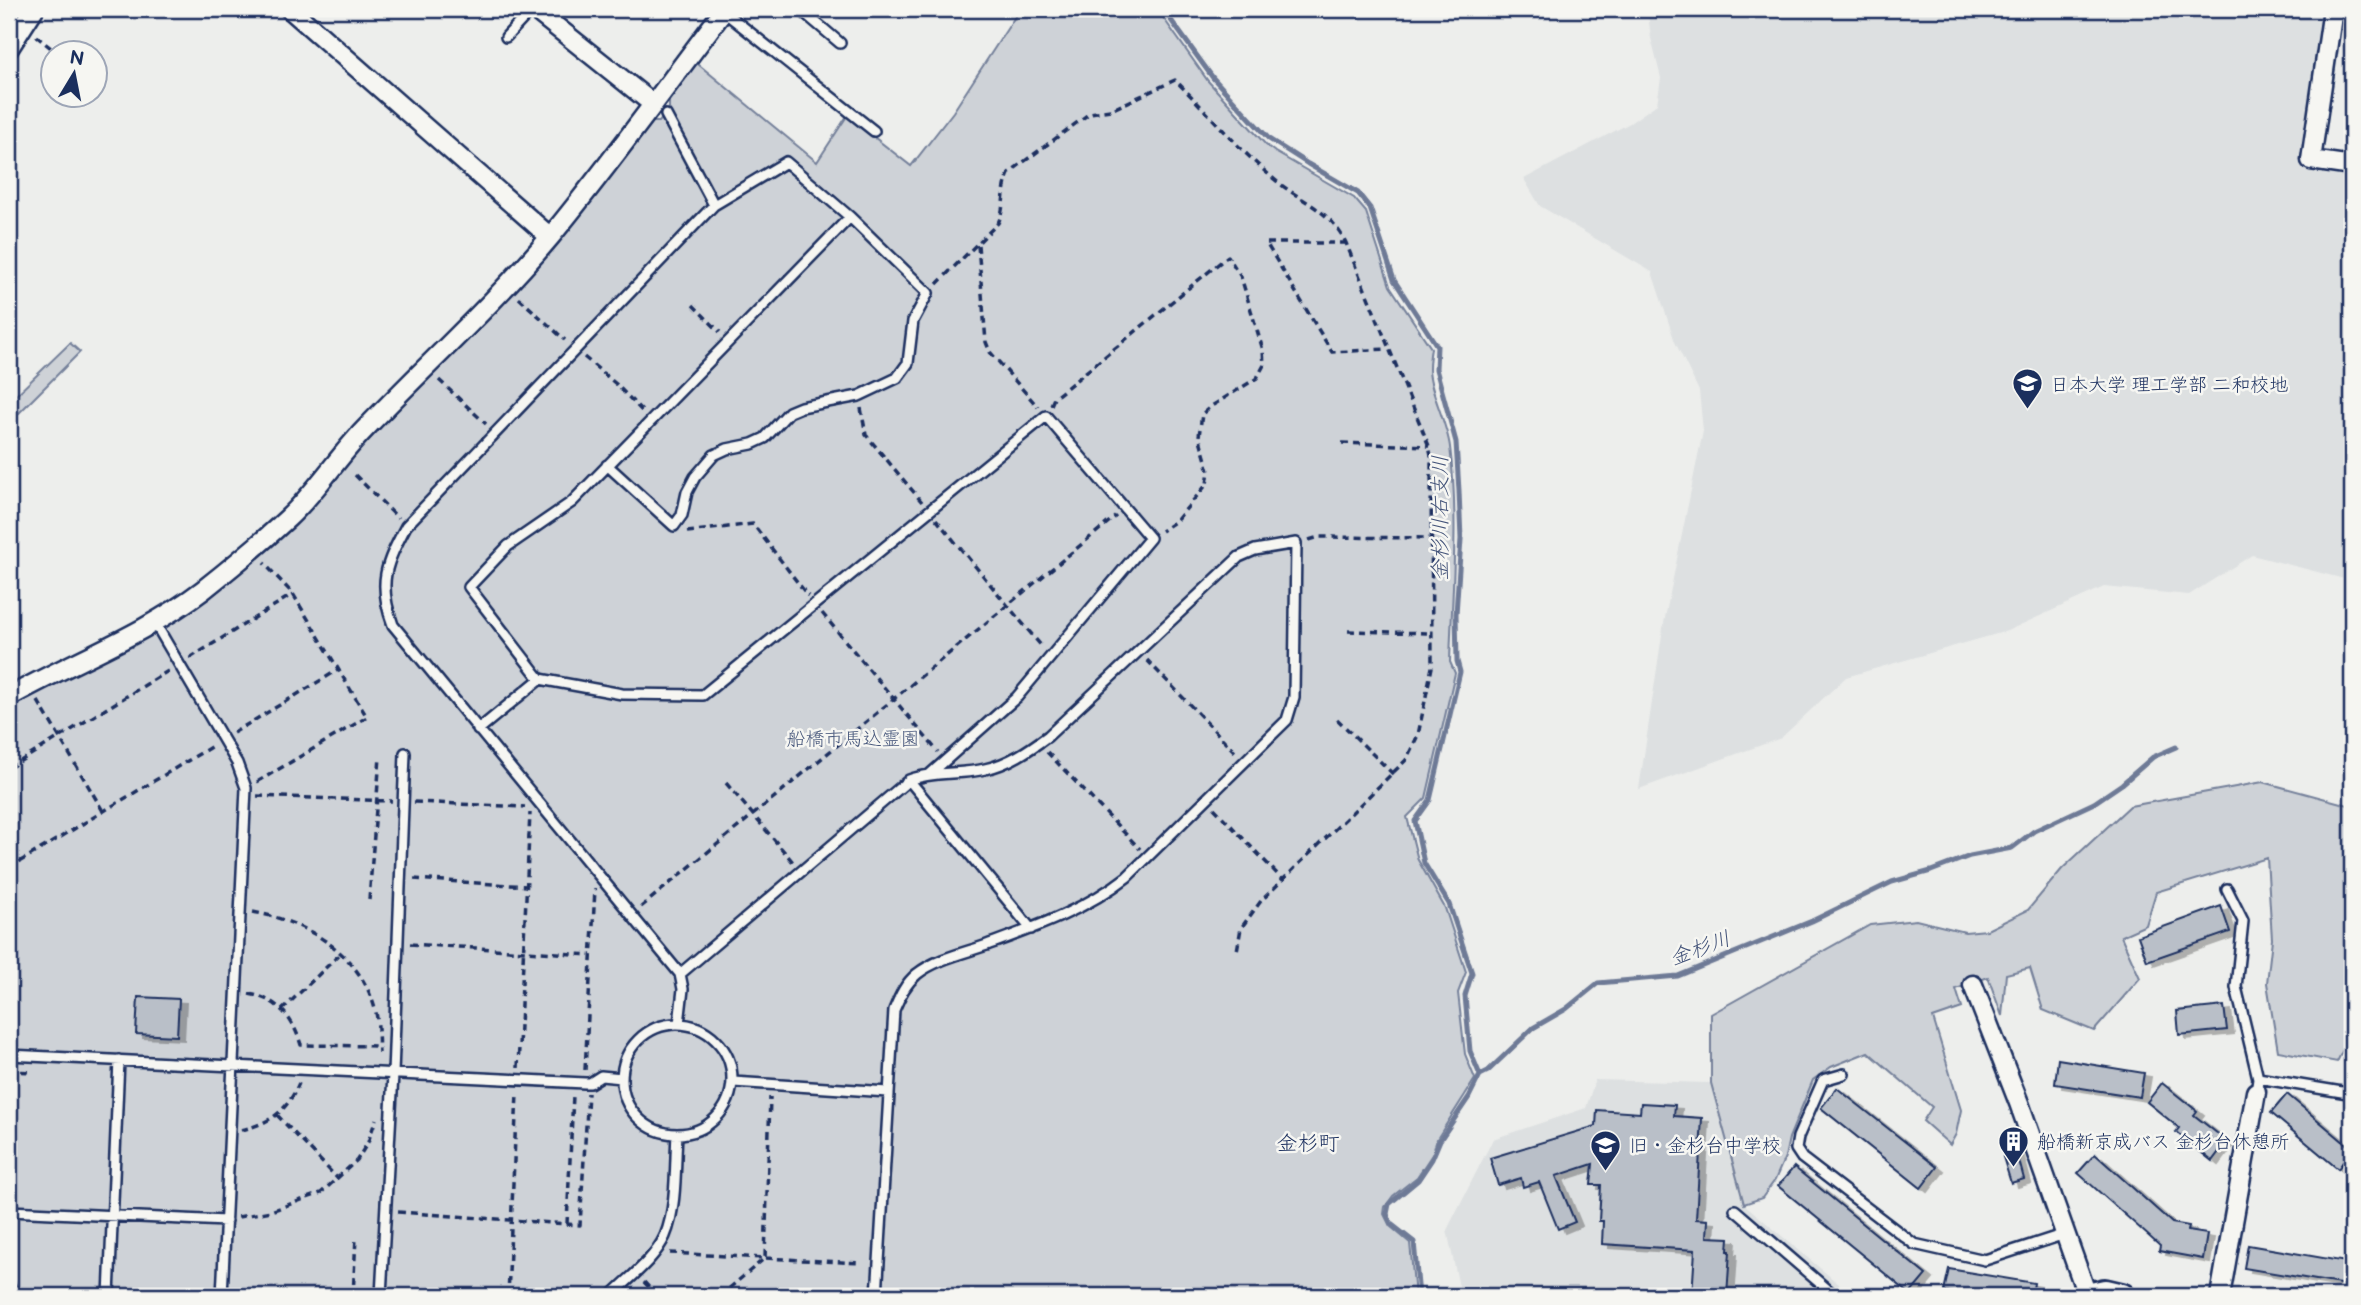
<svg xmlns="http://www.w3.org/2000/svg" width="2361" height="1305" font-family="'Balsamiq Sans','Klee One',sans-serif">
<style>
.built{fill:#dde0e1}
.green{fill:#ced2d7;stroke:#74809a;stroke-width:2}
.lines{fill:none;stroke-linecap:round;stroke-linejoin:round}
.stream{stroke:#6e7a96;stroke-width:5}
.building{fill:#b9bfc8;stroke:#1b2f5e;stroke-width:2;filter:url(#shadow)}
.lane-casing{stroke:#1b2f5e;stroke-width:14}
.street-casing{stroke:#1b2f5e;stroke-width:23}
.secondary-casing{stroke:#1b2f5e;stroke-width:30}
.path{stroke:#1b2f5e;stroke-width:3.5;stroke-dasharray:7 5;stroke-linecap:butt}
.lane{stroke:#f6f6f2;stroke-width:9}
.street{stroke:#f6f6f2;stroke-width:18}
.secondary{stroke:#f6f6f2;stroke-width:24}
.labels{text-anchor:middle;stroke-width:5;stroke-linejoin:round;paint-order:stroke}
.poi-label{font-size:19px;fill:#1b2f5e;stroke:#f6f6f2;text-anchor:start}
.park-label{font-size:19px;fill:#48587c;stroke:#f6f6f2}
.water-label{font-size:21px;font-style:italic;fill:#44547a;stroke:#f6f6f2}
.neighbourhood-label{font-size:21px;fill:#1b2f5e;stroke:#f6f6f2}
</style>
<defs>
<filter id="shadow"><feDropShadow dx="7" dy="4" stdDeviation="0" flood-color="#0004"/></filter>
</defs>
<rect width="100%" height="100%" fill="#edeeec"/>
<filter id="ink" filterUnits="userSpaceOnUse"><feTurbulence type="fractalNoise" baseFrequency=".0143" numOctaves="2"/><feDisplacementMap in="SourceGraphic" scale="14" xChannelSelector="R" yChannelSelector="G"/><feConvolveMatrix kernelMatrix="1 2 1 2 8 2 1 2 1" color-interpolation-filters="sRGB"/></filter>
<g filter="url(#ink)">
<path class="built" d="M1643,9H2328L2304,169L2352,176V581L2252,555L2189,595L2104,587L2007,631L1846,677L1781,738L1639,789L1663,628L1703,431L1699,391L1675,342L1652,272L1540,206L1524,179L1630,123L1657,104L1661,78L1651,38L1648,14Z
M1595,1080L1711,1083L1744,1204L1853,1296H1461L1447,1230L1493,1139L1586,1108Z"/>
<path class="green" d="M1020,9H1157L1208,81L1266,145L1275,152L1354,198L1366,212L1390,286L1431,348C1430,354 1429,362 1429,369C1429,390 1447,423 1450,447C1459,518 1452,591 1450,662L1455,673L1426,798L1407,817L1418,860L1445,908L1466,972L1458,993L1465,1054L1475,1079L1437,1139L1433,1153L1417,1177L1393,1196L1385,1207L1384,1214L1390,1226L1410,1243L1415,1296H9V705L12,707L51,685V679L165,621L345,455H355L381,427L382,416L649,122H659L669,109V92L693,60L817,162L847,116L911,166L953,112Z
M70,343L80,352L9,423V402Z
M2263,782L2352,806V1031L2337,1062L2278,1051L2267,983L2272,939L2267,858L2156,892L2146,925L2121,936L2140,978L2094,1031L2043,1010L2030,968L2006,974L2002,1016L1988,977L1956,989L1962,1008L1933,1018L1961,1110L1956,1134L1950,1145L1923,1121L1932,1107L1868,1052L1831,1067L1813,1080L1789,1138L1785,1157L1775,1180L1762,1198L1744,1204L1711,1083V1014L1870,925L1916,920L1965,932L1987,930L2028,910L2062,869L2130,806Z"/>
<g class="lines">
<path class="stream" d="M1163,9L1213,78L1269,139L1308,164L1358,193L1370,208L1394,280L1437,346L1436,369L1456,442L1459,491L1461,539L1456,614L1457,661L1460,672L1430,800L1415,821L1424,863L1449,904L1472,973L1465,996L1470,1051L1480,1075
M1419,1296L1414,1242L1391,1224L1387,1214L1389,1204L1418,1180L1432,1159L1440,1140L1469,1097L1480,1075L1488,1071L1533,1028L1566,1009L1598,983L1678,976L1812,921L1892,882L1931,871L1970,856L2012,848L2034,831L2094,803L2122,784L2153,757L2176,747"/>
</g>
<path class="building" d="M2221,906L2230,932L2147,961L2138,936Z
M138,997L179,999L177,1036L136,1034Z
M2224,1006L2227,1030L2179,1035L2177,1011Z
M2058,1059L2144,1073L2140,1097L2055,1084Z
M2162,1083L2197,1111L2194,1115L2227,1141L2212,1161L2176,1132L2179,1128L2147,1102Z
M1837,1088L1937,1167L1921,1188L1821,1108Z
M2287,1094L2352,1149L2338,1169L2271,1113Z
M1641,1103L1675,1105L1674,1116L1702,1118L1696,1219L1708,1220L1707,1237L1729,1238L1728,1251H1730L1727,1296H1692L1695,1250L1602,1244L1603,1221H1599L1601,1185H1591L1593,1164L1556,1176L1575,1222L1558,1229L1539,1182L1523,1187L1521,1178L1498,1185L1490,1158L1596,1126L1597,1110L1640,1113Z
M2017,1153L2024,1179L2011,1183L2003,1157Z
M2095,1154L2172,1223L2189,1226L2188,1231L2207,1234L2203,1259L2159,1251L2160,1246L2078,1173Z
M1794,1167L1926,1275L1910,1294L1778,1186Z
M2248,1245L2352,1263V1286L2244,1268Z
M1949,1269L2034,1283L2032,1296H1971L1944,1291Z"/>
<g class="lines">
<defs>
<path id="lane" d="M800,9L840,43
M723,11L874,131
M506,37L532,9
M666,115L714,205
M850,217L572,502L508,546L469,587L540,679L622,694L703,695L1046,416L1150,538L1017,697L929,775
M607,465L674,526L682,515L687,492L695,477L714,455L727,449L752,444L765,438L789,412L801,407L859,396L897,378L908,363L913,321L928,293L850,217L786,162L714,205L406,526C386,564 377,582 393,625L680,974L683,989L679,1024
M155,623L237,763L246,788L222,1296
M478,730L540,679
M909,780L1031,929
M2227,889L2243,921L2236,987L2258,1078L2256,1092
M680,974L909,780C933,771 960,775 985,769C1009,764 1029,750 1048,736L1239,557L1255,550L1296,543L1294,697L1287,720L1127,877C1085,910 1036,927 987,945C964,953 936,959 917,974C905,984 900,996 894,1010L877,1296
M622 1079a55 55 0 1 1 110 0a55 55 0 1 1-110 0Z
M9,1055L585,1083H590L601,1076L622,1078
M1844,1074L1823,1080L1798,1137L1796,1149L1802,1158L1914,1244L1985,1260L2065,1234
M2258,1078L2348,1093
M733,1082L888,1092
M1735,1210L1835,1296
M9,1211L226,1221
M9,1284L15,1296
M109,1296L119,1060
M381,1296L393,1074L405,753
M611,1296C629,1278 654,1260 665,1236C677,1208 675,1164 677,1134
M877,1296H890"/>
<path id="street" d="M290,9L550,237
M534,9L653,104
M2333,9L2311,160L2352,166
M9,48L34,9
M9,697C73,661 144,635 203,590C232,567 261,543 288,518C316,492 337,458 364,430C426,365 493,305 551,236C612,162 667,85 725,9
M1973,985L2019,1103L2087,1295
M2220,1296L2256,1092"/>
<path id="secondary" d="M2087,1296L2105,1292L2122,1296"/>
</defs>
<use href="#lane" class="lane-casing"/>
<use href="#street" class="street-casing"/>
<use href="#secondary" class="secondary-casing"/>
<path class="path" d="M36,36L56,52
M94,84L99,88
M1346,243H1266L1332,352L1388,349
M978,245L986,342L990,352L1038,407
M937,284L998,223C1006,207 1001,188 1010,172L1090,113L1111,110L1175,80C1208,112 1238,149 1274,179C1301,202 1330,209 1346,243L1429,446L1431,456L1432,667L1418,735L1406,760L1261,901L1241,928L1237,951
M519,298L565,340
M693,305L720,332
M584,357L616,384L642,411
M439,380L486,424
M1051,405L1054,398L1228,256L1241,277L1263,350L1264,365L1257,378L1210,407L1202,414L1199,436L1209,471L1207,484L1176,521L1161,531
M861,408L866,435L922,502
M1342,443L1429,446
M355,475L398,518
M936,519L1043,648
M687,532L753,524L808,596
M1309,540L1319,537L1432,538
M822,613L938,752
M1348,631L1432,633
M190,658L293,594
M1147,660L1236,753
M38,701L103,811
M1337,719L1393,774
M233,733L338,670
M1047,752L1140,849
M9,768L168,671
M257,782L367,717L293,594L264,563
M726,783L793,862
M257,796L392,801
M414,802L525,807
M1214,808L1283,880
M9,868L214,745
M414,879L527,886
M369,900L380,757
M641,907L1116,516
M253,912C307,922 360,953 375,1009C379,1022 378,1039 379,1053
M410,944L591,955
M249,994C278,999 293,1018 301,1045L378,1046
M282,1010L341,953
M518,1068L530,813
M585,1070L595,889
M9,1071L32,1072
M277,1115L338,1179
M241,1130C271,1123 287,1111 299,1083
M398,1212L580,1225L588,1093
M238,1217L271,1211L321,1193L357,1160L368,1142L376,1119
M567,1224L573,1095
M670,1253L860,1263
M644,1282L657,1296
M353,1296L356,1237
M508,1296L517,1093
M720,1296L765,1258L770,1097"/>
<use href="#lane" class="lane"/>
<use href="#street" class="street"/>
<use href="#secondary" class="secondary"/>
</g>
</g>
<defs>
<symbol id="university-pin" viewBox="-11 -11 22 30"><path d="M0 17L-7.5 6A9.5 9.5 0 1 1 7.5 6Z" fill="#1b2f5e" stroke="#f6f6f2"/><path d="M0-5L7-2L0 1L-7-2ZM-4 1L0 2.5L4 1V4Q0 6-4 4Z" fill="#fff"/></symbol>
<symbol id="building-pin" viewBox="-11 -11 22 30"><path d="M0 17L-7.5 6A9.5 9.5 0 1 1 7.5 6Z" fill="#1b2f5e" stroke="#f6f6f2"/><path d="M-4-6H4V6H1V3H-1V6H-4ZM-2.5-4.3h1.7v1.8h-1.7ZM.8-4.3h1.7v1.8H.8ZM-2.5-1h1.7V.8h-1.7ZM.8-1h1.7V.8H.8Z" fill="#fff"/></symbol>
<symbol id="school-pin" viewBox="-11 -11 22 30"><path d="M0 17L-7.5 6A9.5 9.5 0 1 1 7.5 6Z" fill="#1b2f5e" stroke="#f6f6f2"/><path d="M0-5L7-2L0 1L-7-2ZM-4 1L0 2.5L4 1V4Q0 6-4 4Z" fill="#fff"/></symbol>
</defs>
<g fill-rule="evenodd">
<use href="#university-pin" x="2010" y="366" width="35" height="47"/>
<use href="#building-pin" x="1996" y="1124" width="35" height="47"/>
<use href="#school-pin" x="1588" y="1128" width="35" height="47"/>
</g>
<g class="labels">
<g class="poi-label">
<text x="2050" y="391">日本大学 理工学部 二和校地</text>
<text x="2037" y="1148">船橋新京成バス 金杉台休憩所</text>
<text x="1629" y="1152">旧・金杉台中学校</text>
</g>
<g class="park-label">
<text x="853" y="745">船橋市馬込霊園</text>
</g>
<g class="water-label">
<text transform="translate(1440 518) rotate(-90)" y="7">金杉川右支川</text>
<text transform="translate(1700 948) rotate(-20)" y="7">金杉川</text>
</g>
<g class="neighbourhood-label">
<text x="1308" y="1150">金杉町</text>
</g>
</g>
<rect width="2361" height="1305" fill="none" stroke="#f6f6f2" stroke-width="35"/>
<rect x="18" y="18" width="2326" height="1270" fill="none" stroke="#1b2f5e" stroke-width="2.5" filter="url(#ink)"/>
<g transform="translate(74 74) rotate(10)"><circle r="33" fill="#f6f6f2" stroke="#9ea6b7" stroke-width="2"/>
<path d="M0-5L12 26L0 18L-12 26Z" fill="#1b2f5e"/>
<text y="-10" font-size="19" font-weight="bold" text-anchor="middle" fill="#1b2f5e">N</text>
</g>
</svg>
